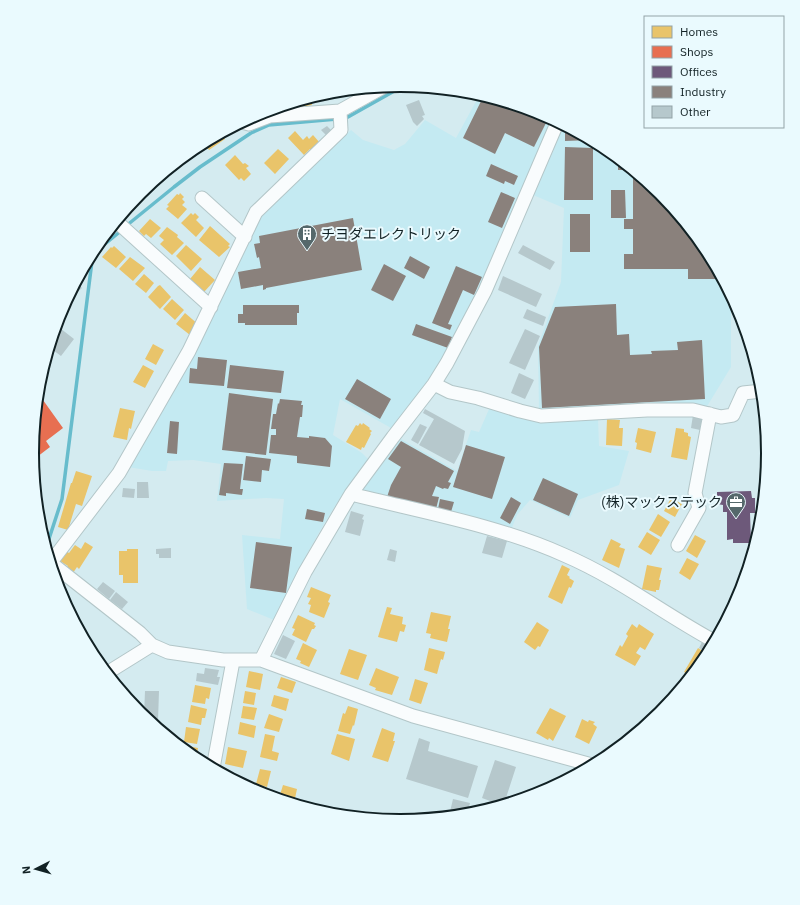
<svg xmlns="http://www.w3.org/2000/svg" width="800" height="905" font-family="'IBM Plex Sans','Noto Sans JP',sans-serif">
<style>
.built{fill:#c4eaf2}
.homes{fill:#e9c46a}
.shops{fill:#e76f51}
.offices{fill:#6d597a}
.industry{fill:#8a817c}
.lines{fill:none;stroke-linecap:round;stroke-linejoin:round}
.stream{stroke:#67bccc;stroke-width:3.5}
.building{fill:#b6c8cc}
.street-casing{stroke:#b3c6c8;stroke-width:15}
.street{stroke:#f9fcfd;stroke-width:13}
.labels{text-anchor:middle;stroke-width:4;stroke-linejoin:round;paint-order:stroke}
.poi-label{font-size:14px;fill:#112124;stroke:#eafafe;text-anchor:start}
.rim{fill:none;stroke:#112124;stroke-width:2}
</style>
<rect width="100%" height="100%" fill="#d4ebf0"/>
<path class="built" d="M480,94L541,113L551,118L540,148L478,290L455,337L441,361L424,386L391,428L340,399L333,435L362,453L368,459L342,495L325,522L308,552L274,620L247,609L242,535L280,539L284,499L266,498L217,501L221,464L193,460L168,461L166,471H152L128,467L195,354L261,215L351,130L363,140L394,150L405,144L425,120L456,138Z
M563,124L605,147L660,192L706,248L731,295V367L706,408L539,411L538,346L561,282L564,208L533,195L553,152Z
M490,407L524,419L541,421L582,420L598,418L599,446L629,451L619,485L578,500L570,518L530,500L517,515L511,530L362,490L401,439L457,471L471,430L479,432Z"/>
<path class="homes" d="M312,96L313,100L311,101L312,105L298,108L297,101Z
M295,131L303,140L307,136L309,139L313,135L320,143L311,151L310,149L304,155L288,138Z
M221,133L225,139L209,150L204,143L206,141Z
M278,149L289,159L275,174L264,163Z
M235,155L243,164L245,163L249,166L246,168L251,174L244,181L241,178L239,180L225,165Z
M180,193L184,197L182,199L185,202L182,205L187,209L178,219L166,209L169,206L167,205L177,194L179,195Z
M191,213L193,215L195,213L199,217L196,220L204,228L196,237L181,223Z
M150,219L161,228L151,238L146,234L144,236L139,231Z
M210,226L230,244L228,246L230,247L219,257L199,240Z
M167,227L178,235L177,237L184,243L172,255L160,244L164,240L159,236Z
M186,245L202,259L191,271L176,256Z
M114,246L126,257L116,268L102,257L111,247L112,248Z
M130,257L145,268L133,281L119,269Z
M200,267L215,280L204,292L190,279Z
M144,274L154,283L146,293L135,284Z
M160,285L171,297L160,309L148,297L158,286Z
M172,299L184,310L175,320L163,309Z
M185,313L199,325L190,335L176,324Z
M153,344L164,350L156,365L145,359Z
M143,365L154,371L145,388L133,382Z
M120,408L135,411L131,429L129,428L127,440L113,437Z
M607,419L620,420L619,428H623L622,446L606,445Z
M360,423L362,425L363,423L370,428L369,429L372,431L370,433L371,434L364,448L362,447L361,450L346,442L356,425L358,426Z
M638,428L656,432L651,453L636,449L637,443L635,442Z
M676,428L684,429V432L688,433V436L691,437L687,460L671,457Z
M76,471L92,476L82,506L76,504L68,530L58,527L71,483H72Z
M671,498L682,504L675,517L664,511Z
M658,514L670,522L661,537L649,530Z
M647,532L660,540L651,555L638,547Z
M695,535L706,541L697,558L686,551Z
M611,539L621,544L619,547L625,549L619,568L602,560Z
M85,542L93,547L79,569L77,567L73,573L66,568L68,566L60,561L66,551L69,553L75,545L81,549Z
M127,549H138V583H123V575H119V551H127Z
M687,558L699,564L690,580L679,573Z
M562,565L570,569L567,575L570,577L569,578L574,581L571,588L569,587L562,604L548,597Z
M647,565L662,568L659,580H661L659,590H656V592L642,589Z
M311,587L331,595L328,602L330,603L324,618L309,612L311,605L308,604L311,598L307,597Z
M387,607L392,608L390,614L403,617L402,624L406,625L404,632L400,631L397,642L378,637Z
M431,612L451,616L448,629H450L447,642L430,638L431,634L426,633Z
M298,615L315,623L314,625L316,626L314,629H312L306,642L292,635L295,629L292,628Z
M537,622L549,630L540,647L538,646L535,650L524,642Z
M632,624L637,628L639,624L654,634L645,650L640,647L636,653L641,656L635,666L615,655L620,645L622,647L628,636L626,634Z
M303,643L317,650L309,667L300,663L301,661L296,659Z
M429,648L445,652L443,660L441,659L437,674L424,670Z
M698,648L708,654L690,676L684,672Z
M349,649L367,655L358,680L340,674Z
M376,668L399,677L392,695L375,690L376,688L369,685Z
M249,671L263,674L260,690L246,687Z
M281,677L296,682L292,693L277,688Z
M415,679L428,683L421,704L409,700Z
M195,685L211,688L209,699L206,698L205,704L192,702Z
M245,691L256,693L254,705L243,703Z
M274,695L289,699L286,711L271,706Z
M191,705L207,709L205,718H202L201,725L188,722Z
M243,706L257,708L254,720L241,718Z
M348,706L358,709L354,726L353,725L350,734L338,731L343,713L345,714Z
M550,708L566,716L553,741L549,738L548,740L536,733Z
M269,714L283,719L279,732L264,728Z
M582,719L588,722L589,720L595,722L593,724L597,727L589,744L575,737Z
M240,722L256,726L254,738L238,734Z
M186,727L200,729L197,744L184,742Z
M382,728L395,733L393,741H395L388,762L372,757Z
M265,734L275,736L272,751L279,753L277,761L260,757Z
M337,734L355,739L349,761L331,754Z
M183,745L198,748L196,759L183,748Z
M228,747L247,751L243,768L225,764Z
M260,769L271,771L267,787L256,784Z
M283,785L297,789L294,803L279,798Z"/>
<path class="shops" d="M38,393L63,428L46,441L50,447L33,460L32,452Z"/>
<path class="offices" d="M751,491L752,498H755V513H750L751,543H733V539L727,540V512H723V505L717,504V492Z"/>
<path class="industry" d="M484,95L541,113L549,117L534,147L505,133L495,154L463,138Z
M571,128L592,140L565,141V129Z
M565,147L593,148V200H564Z
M618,158L633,170H618Z
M491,164L518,176L514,185L505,181L504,184L486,176Z
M633,170L660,192L706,248L723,279H688V269H624V254H633V229H624V219H633Z
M611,190H625L626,218H611Z
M501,192L515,198L502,228L488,222Z
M570,214H590V252H570Z
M353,218L362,270L266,288V289L263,290V285L241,289L238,272L261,268L259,257L257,258L254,244L260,243L259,236Z
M410,256L430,267L424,279L404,268Z
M384,264L406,276L393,301L371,290Z
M456,266L482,277L474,295L463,290L448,324L452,325L450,330L432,323Z
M616,304L617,335L629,334L630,355L652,354L651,351L678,350L677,342L702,340L705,399L542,408L539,347L555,307Z
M243,305H299V313H297V325H245V323H238V314H243Z
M416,324L452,337L448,348L412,335Z
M198,357L227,360L224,386L189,383L190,368L197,369Z
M230,365L284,371L281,393L227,388Z
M357,379L391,399L380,419L345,399Z
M229,393L273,399L266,455L222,450Z
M280,399L302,401L301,405H303L302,417H300L297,437L309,438V436L325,438L332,446L330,467L297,463V456L269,453L271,435H276V429H271L273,414H276L278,403L279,404Z
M170,421L179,422L177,454L167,453Z
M401,441L454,471L448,482L451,483L448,489L444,488L443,489L436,486L432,496L439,497L436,509L387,497L391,485L401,467L388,459Z
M466,445L505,457L492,499L453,487Z
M246,456L271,459L269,471L262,470L261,482L243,480Z
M224,463L243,464L240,489H243L242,495L226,493V496L219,495Z
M543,478L578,494L569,516L533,500Z
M511,497L521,503L510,524L500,518Z
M440,499L454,502L451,512L438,509Z
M307,509L325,513L323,522L305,519Z
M256,542L292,547L286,593L250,588Z"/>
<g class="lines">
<path class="stream" d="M343,118L348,117L405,85
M126,226L174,187L200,167L251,133L269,125L337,119
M89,257L122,230
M46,548L62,499L92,261V254"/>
</g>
<path class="building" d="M419,100L425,115L422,116L424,119L417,126L413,122L406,105Z
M327,126L332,131L327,136L321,130Z
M523,245L555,262L550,270L518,253Z
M503,276L542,294L536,307L498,290Z
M76,282L82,288L64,304Z
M527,309L546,317L543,326L523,318Z
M56,325L74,339L61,356L49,347Z
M525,329L540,336L525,370L509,363Z
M519,373L534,380L525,399L511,393Z
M425,409L465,431L462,449L454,464L419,445L434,419L423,413Z
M693,415L702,417L700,430L691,428Z
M420,424L427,427L418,444L411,440Z
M137,482H148L149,498H137Z
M123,488L135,489L134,498L122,497Z
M351,511L364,515L362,519L364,520L360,536L345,532Z
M487,536L507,541L502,558L482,553Z
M171,548V558H159V554H156V549Z
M390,549L397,551L395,562L387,560Z
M103,582L115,591L109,599L97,589Z
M116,592L128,602L122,609L110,600Z
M283,635L295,641L286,659L274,654Z
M702,642L711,647L708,653L699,648Z
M205,668L219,670L217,677H220L218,685L196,681L197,673L204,674Z
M145,691H159L158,721L149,720L144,716Z
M419,738L430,742L428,751L478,766L468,798L406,779Z
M495,760L516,767L504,804L501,805L482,798Z
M453,799L470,803L467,814L449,816Z"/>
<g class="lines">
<defs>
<path id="street" d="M242,122L249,124L270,116L340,111L385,86
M202,198L245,237
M116,221L211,307
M434,384L450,392L478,398L520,411L541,416L647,410H693L721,417L733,415L743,393L762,391
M351,494C422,512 497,525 564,555C618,578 664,614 714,641
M678,545L699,508L695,493L710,414
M51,562L119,473L189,351L256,212L341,130L340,111
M51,563L140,633L152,645L168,652L223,660H261L413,716L592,765
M261,660L305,572L351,494L393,437L434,384L447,363L485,291L558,121
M107,673L152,645
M213,768L233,661"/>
</defs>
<use href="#street" class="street-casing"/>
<use href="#street" class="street"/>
</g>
<defs>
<symbol id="building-pin" viewBox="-11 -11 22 30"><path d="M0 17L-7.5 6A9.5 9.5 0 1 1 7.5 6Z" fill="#55686b" stroke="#eafafe"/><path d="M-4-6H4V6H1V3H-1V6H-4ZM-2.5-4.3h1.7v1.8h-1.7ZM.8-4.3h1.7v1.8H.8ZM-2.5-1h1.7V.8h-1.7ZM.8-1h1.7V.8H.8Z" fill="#fff"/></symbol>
<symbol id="office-pin" viewBox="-11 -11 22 30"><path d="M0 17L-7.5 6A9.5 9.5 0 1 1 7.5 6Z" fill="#55686b" stroke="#eafafe"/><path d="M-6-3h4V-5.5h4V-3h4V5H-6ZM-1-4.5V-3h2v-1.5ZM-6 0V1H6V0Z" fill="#fff"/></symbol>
</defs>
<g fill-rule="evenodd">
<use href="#building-pin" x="296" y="223" width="22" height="30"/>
<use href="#office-pin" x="725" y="491" width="22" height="30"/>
</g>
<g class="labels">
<g class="poi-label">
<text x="321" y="239">チヨダエレクトリック</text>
<text x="722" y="507" text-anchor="end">(株)マックステック</text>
</g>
</g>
<path d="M0 0H800V905H0ZM39 453a361 361 0 1 1 722 0a361 361 0 1 1-722 0Z" fill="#eafafe" fill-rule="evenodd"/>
<path class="rim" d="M39 453a361 361 0 1 1 722 0a361 361 0 1 1-722 0Z"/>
<rect x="644" y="16" width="140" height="112" fill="#eafafe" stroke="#93a3a7"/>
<rect x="652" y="26" width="20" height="12" fill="#e9c46a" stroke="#93a3a7"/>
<text x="680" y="36" font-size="12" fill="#112124">Homes</text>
<rect x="652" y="46" width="20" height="12" fill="#e76f51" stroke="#93a3a7"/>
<text x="680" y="56" font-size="12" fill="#112124">Shops</text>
<rect x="652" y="66" width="20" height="12" fill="#6d597a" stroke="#93a3a7"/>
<text x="680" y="76" font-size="12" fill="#112124">Offices</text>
<rect x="652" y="86" width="20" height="12" fill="#8a817c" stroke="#93a3a7"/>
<text x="680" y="96" font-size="12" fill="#112124">Industry</text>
<rect x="652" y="106" width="20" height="12" fill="#b6c8cc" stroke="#93a3a7"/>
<text x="680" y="116" font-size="12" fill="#112124">Other</text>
<g transform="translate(36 869) rotate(264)" stroke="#eafafe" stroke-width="3" paint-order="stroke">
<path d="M0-3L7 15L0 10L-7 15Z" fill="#112124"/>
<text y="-6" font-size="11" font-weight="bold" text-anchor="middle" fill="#112124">N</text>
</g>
</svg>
